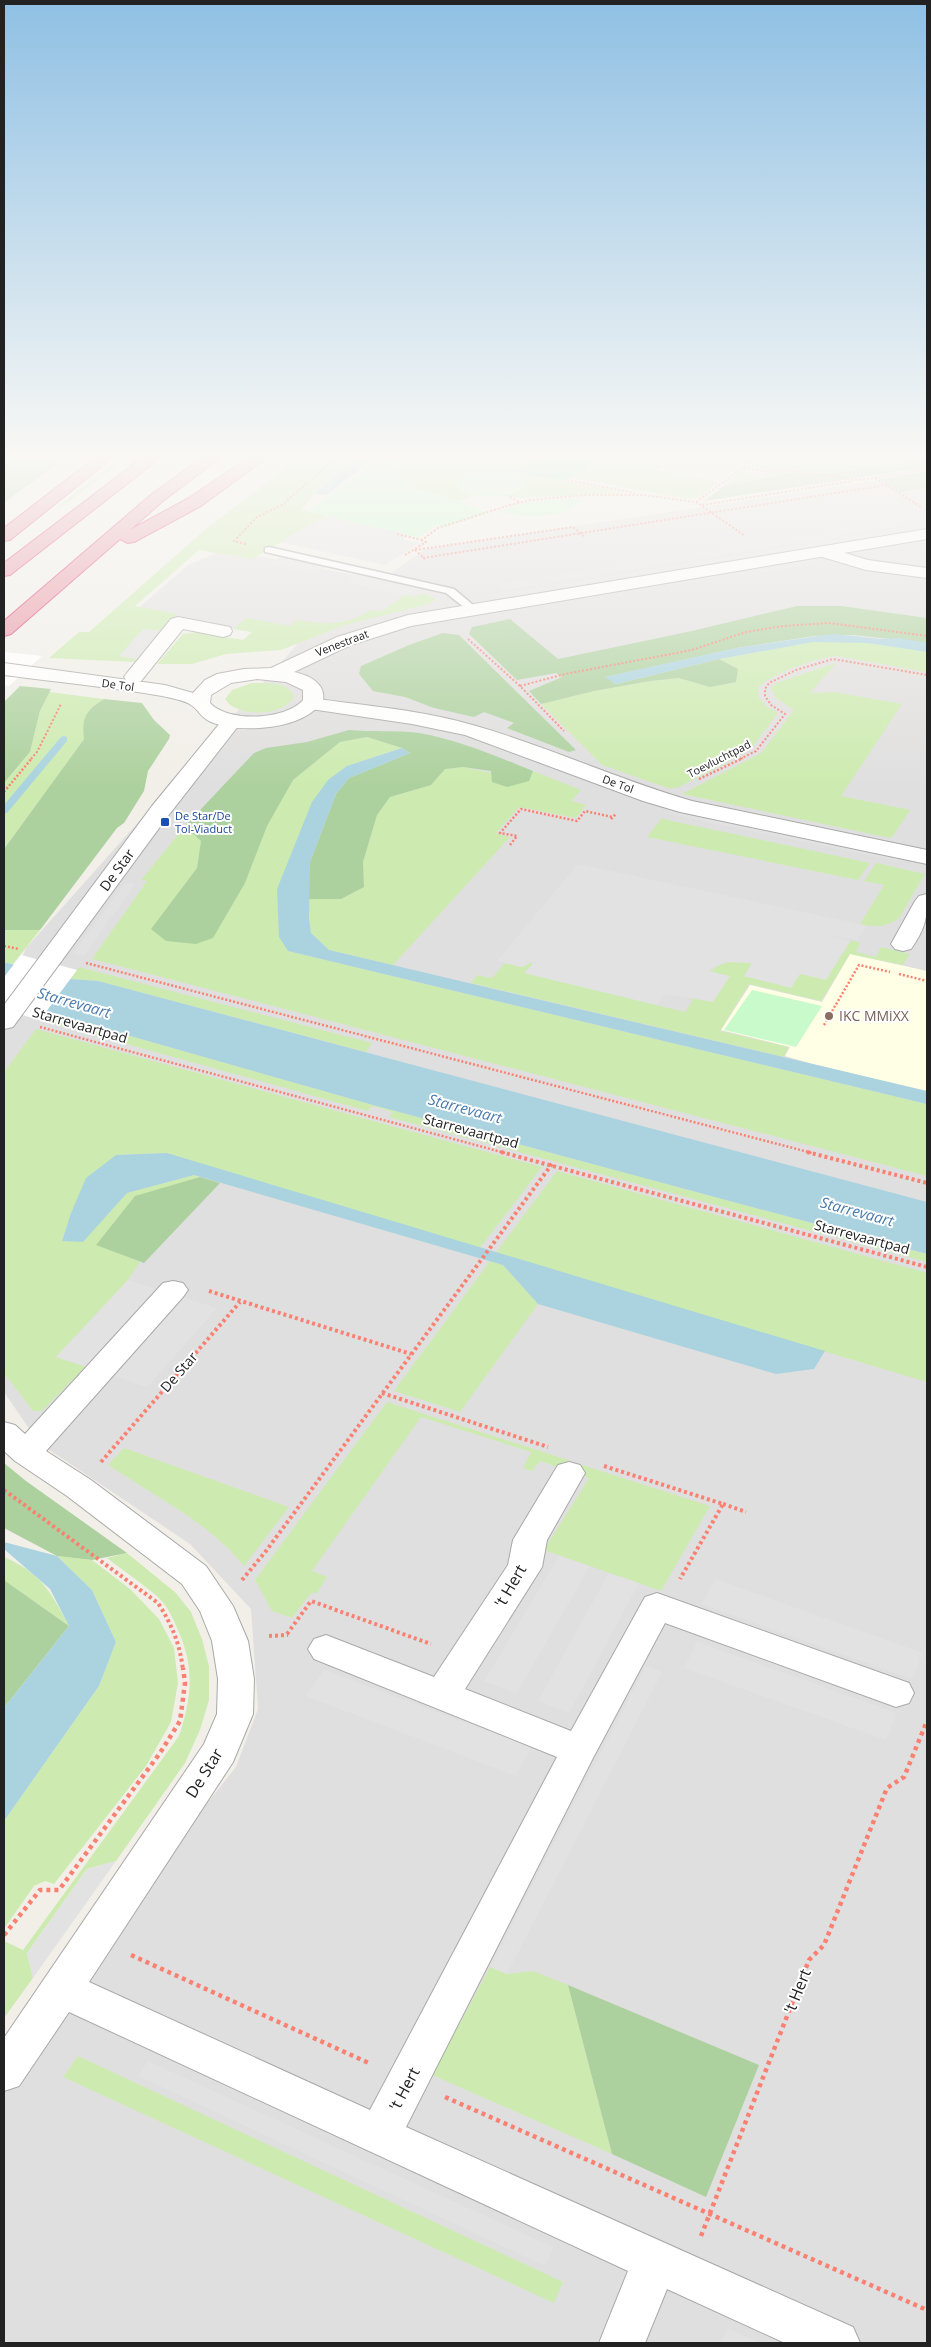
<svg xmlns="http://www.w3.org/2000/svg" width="931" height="2347" font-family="'Open Sans',sans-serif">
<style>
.residential{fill:#e0dfdf}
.education{fill:#ffffe5}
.grass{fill:#cdebb0}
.forest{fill:#add19e}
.park{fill:#c8facc}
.pitch{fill:#88e0be}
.parking{fill:#e2e2e2}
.water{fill:#aad3df}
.pier{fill:#fff}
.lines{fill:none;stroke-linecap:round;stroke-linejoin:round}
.stream{fill:#aad3df;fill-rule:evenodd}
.service-casing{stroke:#a9a9a9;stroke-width:3}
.minor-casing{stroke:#a9a9a9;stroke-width:2}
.tertiary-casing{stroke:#a9a9a9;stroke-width:2}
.motorway-casing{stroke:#dc2a67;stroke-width:2}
.path-far3{stroke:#fa8072;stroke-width:2;stroke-dasharray:2 2;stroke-linecap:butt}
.path-far2{stroke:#fa8072;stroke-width:2.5;stroke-dasharray:2 2;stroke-linecap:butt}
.path-far1{stroke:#fa8072;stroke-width:4;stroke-dasharray:3 3;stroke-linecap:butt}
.path{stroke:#fa8072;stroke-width:4.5;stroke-dasharray:4 4;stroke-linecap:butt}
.service{fill:#fff;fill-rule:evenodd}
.minor{fill:#fff;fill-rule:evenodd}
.tertiary{fill:#fff;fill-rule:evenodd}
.motorway{fill:#e892a2;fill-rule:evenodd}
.transit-dot{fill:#1a4fb4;stroke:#fff;stroke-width:2}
.education-dot{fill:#8d6e63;stroke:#fff;stroke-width:2}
.labels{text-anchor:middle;stroke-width:4;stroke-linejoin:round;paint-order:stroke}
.far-street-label{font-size:11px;fill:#222;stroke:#fff}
.far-transit-label{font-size:11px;fill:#164399;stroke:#fff;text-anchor:start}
.street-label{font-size:14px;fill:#222;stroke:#fff}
.education-label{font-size:14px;fill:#785e54;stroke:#fff;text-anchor:start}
.water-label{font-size:15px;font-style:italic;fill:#4a7aab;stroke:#fff}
.near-street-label{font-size:16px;fill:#222;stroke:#fff}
</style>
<rect width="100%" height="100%" fill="#f2efe9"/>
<path class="residential" d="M927,473V2343H4V2058L236,1767L258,1709L251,1609L190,1544L39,1443L4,1392V1005L26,948L301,640L134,612L188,565L224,550L381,580L426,549Z"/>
<path class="education" d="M850,954L927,971V1092L809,1063L785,1056L790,1047L721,1030L750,985L822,1002Z"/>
<path class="grass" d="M120,458H128L60,508L57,507Z
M299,458H360L314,494L301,510L326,516L252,559L199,550L135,606L177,614L163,631L120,656L138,659L134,662L49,658L79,632H89L207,528Z
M411,458H539L516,472L626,493L522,498C511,497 486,493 474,495C470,495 464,499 460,502C436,492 415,495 396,473L398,467Z
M601,458H653L668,460L656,470L719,482L697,498L687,499L569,477Z
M748,458H924L833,473L786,474L724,486L741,472L762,476L771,470L751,466L758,460Z
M422,593L436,599L429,604L345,625L281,650L226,654L192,664H157L183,634L198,632L243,640L252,632L233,629L247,618L289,626L297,620C322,625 348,626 370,610L380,612L405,595L415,597Z
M839,641L868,643L927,652V672L837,656C811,659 779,671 758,687V696L766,706L778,713L750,750L677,788H668L602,765L541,704L594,691L650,681L679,678L710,687L735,682L738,669L719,659L813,642Z
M836,663L810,693L834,692L902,704L841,796L910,810L893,836L890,838L682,794L761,753L794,710L776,698L771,688L776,683Z
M252,683C266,683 288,681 294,696C285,717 236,718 225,699L232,690Z
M49,692L104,699C87,710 81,718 84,739L4,849V783L30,752L40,711Z
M367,737L402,748L347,766L328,780L288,951L927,1104V1176L92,959L147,881L141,880L185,826L201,841L197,868L152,929L245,883L266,826L293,780L340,742Z
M463,767L529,781L533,771L581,790L571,801L586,805L576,818L519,807L496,833L510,837L393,965L329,950L311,933L308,899H341L364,887L363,862L377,815L390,797L431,785L445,769Z
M662,818L672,821L870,863L858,880L647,837Z
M876,863L925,874L899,918C887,927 874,928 860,924L884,885L864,881Z
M4,930H40L13,964L4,962Z
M851,940L860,943L856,952L876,957L881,947L910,954L903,965L850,954L821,1001L749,984L720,1031L788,1047L784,1057L471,983L477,975L492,978L505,963L524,967L531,962L533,963L525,973L685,1012L693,1000L690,999C708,971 716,957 752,963L744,977L799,974L844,952Z
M79,967L372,1043L366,1052L98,981L70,979Z
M46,1012L373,1105L927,1254V1262L389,1117L393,1112L372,1106L368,1111L40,1020Z
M36,1029L542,1167L479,1249L167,1153L116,1155L71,1213L62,1241H83L127,1193L194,1175L200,1177L135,1197L97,1244L140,1262L128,1280L56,1357L86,1366L42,1411H33L4,1373V1072Z
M557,1171L927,1273V1382L495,1254Z
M490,1261L503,1265L538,1304L460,1412L394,1391Z
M387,1402L571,1461L565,1470L540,1461L532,1471L523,1468L531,1452L421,1417L312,1571L327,1577L317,1593H311L292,1618L272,1611L255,1580Z
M124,1448L289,1507L244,1566C211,1524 153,1495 108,1465Z
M579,1464L710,1506L661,1591L544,1550L589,1478L574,1473Z
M127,1553L176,1593L191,1612L202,1639L209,1666V1700L200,1730L185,1763L116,1861L87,1869L27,1953L33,1978L4,2018V1941L23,1950L179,1736C192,1697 195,1666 177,1628C173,1618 167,1606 159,1598C143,1584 124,1571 107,1558Z
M57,1556L92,1560L130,1589L159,1619L174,1648L178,1683L171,1722L146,1766L54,1884L45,1881L34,1886L4,1929V1821L99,1686L116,1642L92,1590Z
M4,1557C41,1573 51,1592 69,1626L4,1580Z
M490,1967L507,1974L533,1971L568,1985L612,2154L432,2075Z
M78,2056L563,2282L554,2303L63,2077Z"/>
<path class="forest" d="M4,458H65L4,503Z
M927,458V467L704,501L724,486L786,474L833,473Z
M927,471V488L900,492L880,479Z
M797,606H841L927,618V643L854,635L814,636L737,648L606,677L616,684L719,659L738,669L736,682L710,687L679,678L650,681L594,691L541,704L529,691L562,677L556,673L517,680L469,634L472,627L510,619L558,659L692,631Z
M443,633L459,635L576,750L569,752L507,728L514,723L484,712L474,717L434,708L405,697L378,692L373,691L359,674L361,666L409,645Z
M20,686L51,689L40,711L30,752L4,783V702Z
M104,699L142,703L154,720L170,735L169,739L148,771L144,791L124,823L117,828L40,930H4V849L84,739C81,718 86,710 104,699Z
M349,730C372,732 396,730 419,733C459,740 496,756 533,771L529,781L507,787L492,782L491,771L463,767L445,769L431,785L390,797L377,815L363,862L364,887L341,899H308L310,862L336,794L349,778L410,753L402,748L367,737L340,742L293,780L267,826L245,883L213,938L196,944L166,941L151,929L197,868L201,841L185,826L254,753L266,748L307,742Z
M200,1177L220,1183L144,1263L96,1245L135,1196Z
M4,1463L26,1481L127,1553L92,1560L57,1556L4,1528Z
M4,1580L69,1626L4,1708Z
M568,1985L759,2065L706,2197L612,2154Z"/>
<path class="park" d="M380,458H411L398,467L396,473C414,493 426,489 448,497C462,502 475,508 488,513L444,528L437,525L418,538L309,512Z
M488,472C499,472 521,472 525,485C513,501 469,501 457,485V481L467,475Z
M583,497C571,522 519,517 497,512L529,502Z
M752,990L822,1006L796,1047L724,1030Z"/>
<path class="pitch" d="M539,458H601L563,481L516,472Z"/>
<path class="parking" d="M326,516L405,534L404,540L420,543L385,565L280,542Z
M897,519L906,525L505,590L498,584Z
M920,526L924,528L541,591L495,598L493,595Z
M280,557L325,567L315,574L269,564Z
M813,560L817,563L737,576L733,574Z
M358,575L410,585L420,587L409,595L347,582Z
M143,629L163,631L138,659L119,656Z
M672,809L899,857L897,861L702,821L668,813Z
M578,864L860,924L866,926L857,940L829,935L850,941L826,980L800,974L791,988L744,976L752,963L725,962L713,967L709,971L730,976L713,1002L666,994L657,1005L524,973L533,964L531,962L521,967L497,961Z
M125,883L135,884L84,956L73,954Z
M128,1280L217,1308L147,1387L56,1357Z
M559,1556L590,1566L517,1693L484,1681Z
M609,1573L639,1583L569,1713L538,1701Z
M715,1579L923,1653L912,1679L702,1604Z
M697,1642L897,1713L886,1740L684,1668Z
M646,1666L662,1672L507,1974L490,1967Z
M324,1670L531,1747L516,1776L306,1696Z
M116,1861L33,1978L27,1953L87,1869Z
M148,2061L553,2247L545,2266L138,2076Z
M727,2328L760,2343H721Z"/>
<path class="water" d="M360,458H374L327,495L314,494Z
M833,634L880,639L899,638L927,643V652L868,643L813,642L719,659L616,684L605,677L737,648Z
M402,748L410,753L349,778L336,794L310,862L309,918L311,933L329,950L927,1091V1104L288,951L279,937L277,889L312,802L328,780L347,766Z
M4,962L70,979L98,981L927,1202V1254L373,1105L4,1000Z
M167,1153L825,1351L814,1369L776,1374L538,1304L503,1265L194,1175L127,1193L83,1242L62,1241L71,1213L86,1178L116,1155Z
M4,1542L57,1556L92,1590L116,1642L99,1686L4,1821V1708L69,1626L50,1589L4,1549Z"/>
<path class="pier" d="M4,652L42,656L9,686L4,685Z
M21,955L77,970L40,1020L4,1010V977Z"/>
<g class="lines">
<path class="stream" d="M64,736L67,737V741L7,813L4,814V805L61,737Z"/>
<defs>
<path id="service" d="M269,547L454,589L479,610L474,613L470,612L446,593L265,552V548Z"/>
<path id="minor" d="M825,547L868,560L927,568V578L866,570L819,556L816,552L819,548Z
M178,617L230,627L232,631L230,635L223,637L183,629L141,681L134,683L127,681L124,677L127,673L171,619Z
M311,698C366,706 423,710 476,726C549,747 619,780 692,801L927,850V864L680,812L643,801L465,735L412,724L304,708L301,704L304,700Z
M232,715L239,717L242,721L239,725L168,816L13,1027L4,1029V1005L152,806L225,717Z
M927,894C928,918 925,929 911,949L903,951L895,949L891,944L915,901L919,896Z
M173,1281L183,1283L188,1290L183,1297L46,1451L91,1480L206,1566L233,1606L248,1641L254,1679L253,1714L233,1762L89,1982L370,2110L557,1757L314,1659L308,1649L314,1639L326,1635L434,1677L508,1565L513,1540L558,1465L569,1462L580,1465L585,1473L547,1540L542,1567L465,1689L571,1731L645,1597L657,1593L909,1683L914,1693L909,1703L896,1707L665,1623L593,1758L406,2127L853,2327L860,2343H785L667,2289L645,2343H599L628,2271L69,2012L19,2086L4,2091V2038L204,1744L217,1714L218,1679L212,1641L200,1611L182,1584L67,1496L15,1461L4,1451V1422L15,1425L25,1434L163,1283Z"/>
<path id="tertiary" d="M927,529V539L411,626L351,645L294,672C308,675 326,683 323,700C306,730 240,734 211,722C201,718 199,710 191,705C185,700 170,698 162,696C110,687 56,682 4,675V663L165,685L193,693L205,680L217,674L244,669L271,668L337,637L408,615ZM257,679L286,682L303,690V700C286,720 228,723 210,703L211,695L231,683Z"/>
<path id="motorway" d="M95,458H112L10,540L4,541V528Z
M142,458H160L10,575L4,576V563Z
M202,458H220L164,500L130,530L189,498L248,458H266L201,506L134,542L128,543L120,539L11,634L4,636V621L152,494Z"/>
</defs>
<use href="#service" class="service-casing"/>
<use href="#minor" class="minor-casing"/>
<use href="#tertiary" class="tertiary-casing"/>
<use href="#motorway" class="motorway-casing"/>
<path class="path-far3" d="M744,468L764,471L786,470L859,480L927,469
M875,478L921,507
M567,480L635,493
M510,497L519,502
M696,502L751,462L728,458
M702,505L853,481
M397,534L422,540
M246,544L234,541L257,517L282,505L336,458
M415,550L573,527L585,537
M415,550L425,559
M405,555L426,542L422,540L438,528L510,505L531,500L586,495H643L696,502L745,536
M423,558L887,485
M468,639L520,686L564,731
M520,686L565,674L692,650L746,632L783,626L829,623L927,636
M31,759L37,752L61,704
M740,759L756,751L785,714L771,705L765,696V689L769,683L796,670L833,659L927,675"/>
<path class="path-far2" d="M699,779L743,758
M4,792L32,758
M611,819L616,814
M510,845L517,836L500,833L521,809L577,821L585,811L612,817
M4,946L19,949
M86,963L812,1153
M899,974L927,981
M824,1025L859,965L890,972
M40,1027L505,1153"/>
<path class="path-far1" d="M501,1152L927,1267
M807,1152L927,1183
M209,1291L411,1354
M382,1393L548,1447
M101,1462L240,1302
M604,1466L723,1504L680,1579
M4,1490L158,1603C172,1625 180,1644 183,1670
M723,1504L746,1512
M242,1580L266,1551L552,1164
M287,1634L311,1601L431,1644
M269,1636L288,1635"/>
<path class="path" d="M4,1935L40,1890H59L160,1753L180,1721L185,1683L183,1668
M131,1955L371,2064
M445,2097L927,2310
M701,2236L809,1960L824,1945L887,1788L904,1777L927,1721"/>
<use href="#service" class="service"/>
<use href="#minor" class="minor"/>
<use href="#tertiary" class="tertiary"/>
<use href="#motorway" class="motorway"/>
</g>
<linearGradient id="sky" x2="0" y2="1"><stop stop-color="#8fc0e4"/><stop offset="0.58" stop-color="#f9f8f5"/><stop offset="1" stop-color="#f9f8f5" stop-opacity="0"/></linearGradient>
<rect width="931" height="786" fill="url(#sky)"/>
<rect class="transit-dot" x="160" y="817" width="10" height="10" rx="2.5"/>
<circle class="education-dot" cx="829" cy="1016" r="5"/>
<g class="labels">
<g class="far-street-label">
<text transform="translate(342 643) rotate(-21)" y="4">Venestraat</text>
<text transform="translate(118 685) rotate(8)" y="4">De Tol</text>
<text transform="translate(719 759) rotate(-27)" y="4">Toevluchtpad</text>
<text transform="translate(618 784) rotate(20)" y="4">De Tol</text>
</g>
<g class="far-transit-label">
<text x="175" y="820">De Star/De<tspan x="175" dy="13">Tol-Viaduct</tspan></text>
</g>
<g class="street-label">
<text transform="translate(117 870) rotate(-54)" y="5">De Star</text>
<text transform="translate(80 1025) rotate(16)" y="5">Starrevaartpad</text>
<text transform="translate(471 1131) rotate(15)" y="5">Starrevaartpad</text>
<text transform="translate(862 1237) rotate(15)" y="5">Starrevaartpad</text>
<text transform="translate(179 1372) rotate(-49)" y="5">De Star</text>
</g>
<g class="education-label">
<text x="839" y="1021">IKC MMiXX</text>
</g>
<g class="water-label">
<text transform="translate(74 1003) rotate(16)" y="5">Starrevaart</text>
<text transform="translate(465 1109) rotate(15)" y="5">Starrevaart</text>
<text transform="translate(857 1212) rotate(15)" y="5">Starrevaart</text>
</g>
<g class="near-street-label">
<text transform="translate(510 1586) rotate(-60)" y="6">'t Hert</text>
<text transform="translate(204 1773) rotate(-58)" y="6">De Star</text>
<text transform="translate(797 1991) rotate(-68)" y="6">'t Hert</text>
<text transform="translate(404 2089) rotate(-62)" y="6">'t Hert</text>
</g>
</g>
<rect width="931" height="2347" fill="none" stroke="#222222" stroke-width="10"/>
</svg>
